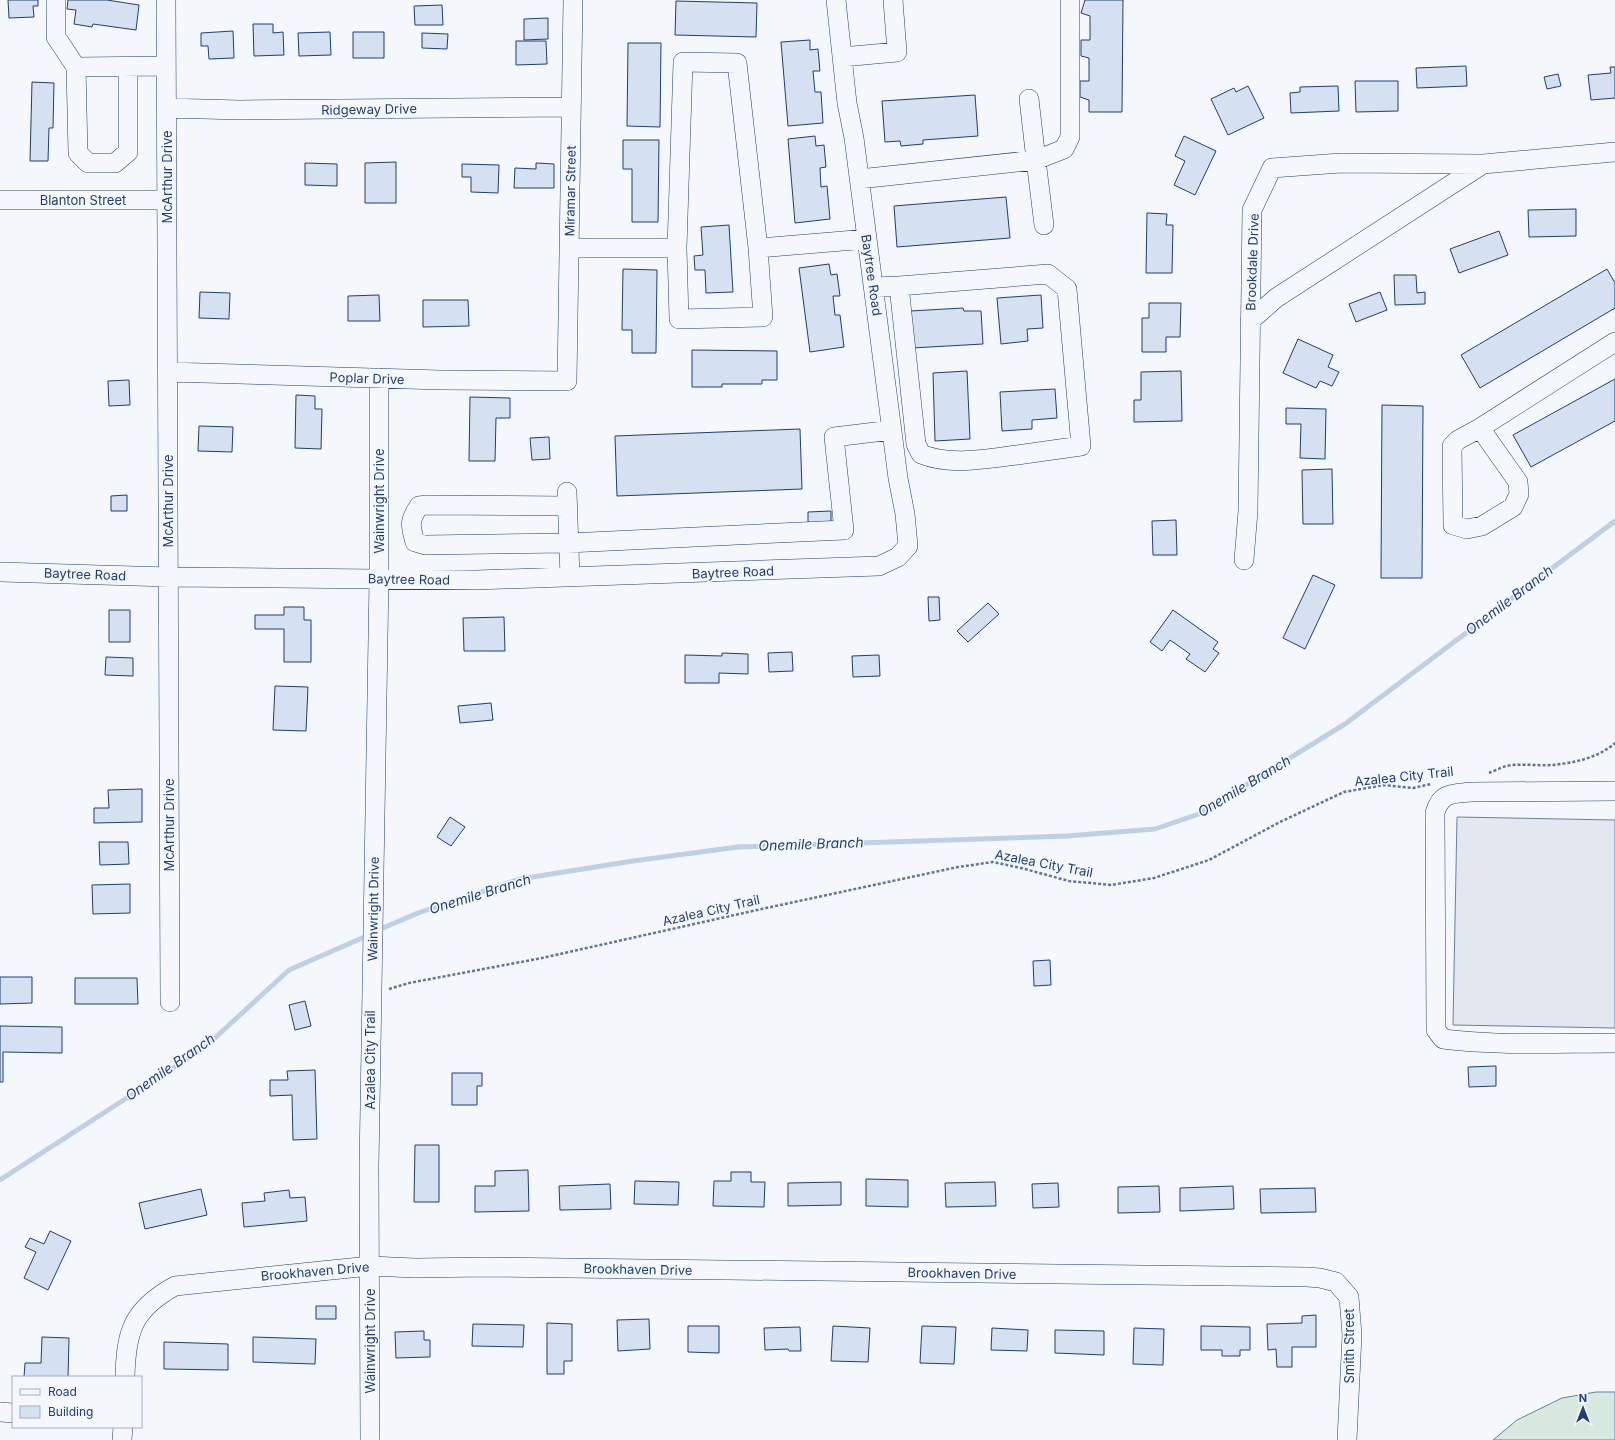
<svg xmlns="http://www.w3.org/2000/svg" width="1615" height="1440" font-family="Inter,sans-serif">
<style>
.grass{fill:#d7e8df;stroke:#687fa3}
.parking{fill:#e3e8f0;stroke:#687fa3}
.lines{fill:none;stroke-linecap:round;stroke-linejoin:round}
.stream{stroke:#bed0e5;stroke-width:5}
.building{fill:#d5e0f0;stroke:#1d3f73}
.minor-casing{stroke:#1d3f73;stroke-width:20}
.path{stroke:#5e769c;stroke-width:2.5;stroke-dasharray:3 2;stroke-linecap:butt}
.minor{stroke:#f4f7fb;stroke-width:19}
.labels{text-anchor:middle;stroke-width:3;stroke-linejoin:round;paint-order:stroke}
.street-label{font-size:13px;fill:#1d3f73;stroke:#f4f7fb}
.water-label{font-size:14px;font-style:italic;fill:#1d3f73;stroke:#f4f7fb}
</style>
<rect width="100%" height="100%" fill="#f4f7fb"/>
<path class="grass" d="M1596,1392H1615V1440H1493L1517,1420L1562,1398Z"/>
<path class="parking" d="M1457,817L1615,820V1028L1453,1025Z"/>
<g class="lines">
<path class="stream" d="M376,931L418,913L520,879L633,861L738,847L1067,836L1155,829L1199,814L1345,724L1615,521
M0,1180L204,1048L289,970L369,935"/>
</g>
<path class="building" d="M8,0H38V6H33L34,17L9,18Z
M68,0H107L139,5L136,30L93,24L92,27L74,24L76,10L67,9Z
M1085,0H1123L1122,112H1089V100L1080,97V81H1089V58L1081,56V40H1090V16L1081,13Z
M676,1L757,3L756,37L675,35Z
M442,5L443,25H415L414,6Z
M548,18V39L524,40V19Z
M253,24H273V33L283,32L284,55L254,56Z
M233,31L234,58L209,59L208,46H201V33Z
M330,32L331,55L299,56L298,33Z
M353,32H384V58H353Z
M422,33L448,34L447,49L422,48Z
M810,40V50L818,49L820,71H813L815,92H821L823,123L788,126L781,42Z
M516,41H546L547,64L516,65Z
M628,43H661L660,127L627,126Z
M1466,66L1467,86L1417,88L1416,68Z
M1610,67H1615V98L1591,100L1588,75L1611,73Z
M1558,74L1561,86L1547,89L1544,77Z
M1355,81H1398V111L1356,112Z
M32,82L54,83L53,128H49L48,161H30Z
M1248,86L1264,118L1228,135L1211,99L1234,88L1236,92Z
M1338,86L1339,111L1291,113L1290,93L1300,92V87Z
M975,95L978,136L923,140V144L901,146L900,141L885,142L882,101Z
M815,136L816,146L824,145L826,167L820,168L821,187L827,186L830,219L795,223L788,139Z
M1184,136L1216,151L1195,195L1174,185L1185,161L1175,156Z
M623,140H659L658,222H632V169H623Z
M396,162V203H365V163Z
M305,163L337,164V186L305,185Z
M536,163L554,164V188H514L515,168L536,169Z
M462,164L499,165L498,193L471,192V177H462Z
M1006,197L1010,238L897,247L894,206Z
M1576,209V236L1529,237L1528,210Z
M1147,213L1167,214L1166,225H1173L1172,273H1146Z
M729,225L733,292L706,293L705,270H695L694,256L703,255L701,227Z
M1499,231L1508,255L1459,273L1450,249Z
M829,264L831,275L837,274L840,296H833L835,315H840L844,347L810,352L799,268Z
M623,269L657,270L656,353H632V330H622Z
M1607,269L1615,283V308L1480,388L1461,355Z
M1394,275H1416L1417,293L1425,292V304L1395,305Z
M200,292L230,293L229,319L199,318Z
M1380,292L1387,310L1356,322L1349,304Z
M379,295L380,321H348V296Z
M1041,295L1043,328L1027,329L1028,341L1001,344L997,298Z
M423,300H468L469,326L423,327Z
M1149,303H1181L1180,337H1166V352H1142V318H1149Z
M963,308L964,311H981L983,344L912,348L910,311Z
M1298,339L1333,355L1328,367L1339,372L1332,386L1320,381L1316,388L1283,373Z
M692,350L777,351V380H762V384H722V387H692Z
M967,371L970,439L935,441L933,373Z
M1181,371L1182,421L1134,422V400H1141V372Z
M1615,379V421L1531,467L1513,435Z
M129,380L130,405L109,406L108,381Z
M1055,389L1057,418L1032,420V429L1002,431L1000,392Z
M296,395L315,396V409H322L321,449L295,448Z
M470,397L510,398V418H496L495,461H469Z
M1382,405L1423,406L1422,578H1381Z
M1286,408L1326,409L1325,459L1300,458L1301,424H1286Z
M199,426L233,427L232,452L198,451Z
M800,429L802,489L617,496L615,436Z
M549,437L550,459L532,460L530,438Z
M1332,469L1333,524H1303L1302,470Z
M127,495V511H111V496Z
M831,511V524H808V512Z
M1176,520L1177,555H1153L1152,521Z
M1313,575L1335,585L1305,649L1283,638Z
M928,597H939L940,620L929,621Z
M988,603L999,614L968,642L957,631Z
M284,607H304V620H311V662H284V629H255V615H284Z
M109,610H130V642H109Z
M1173,610L1218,642L1213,649L1219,653L1205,672L1186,659L1190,654L1170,640L1162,651L1150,642Z
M504,617L505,651H464L463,618Z
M792,652L793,671L769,672L768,653Z
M722,653L748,654V674L719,673V683H685V655L722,656Z
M879,655L880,676L853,677L852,656Z
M106,657L133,658V676L105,675Z
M275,686L308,687L306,731L273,730Z
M491,703L493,720L460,723L458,706Z
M142,789V822L94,823V808H109L108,790Z
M450,817L465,827L451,846L437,837Z
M99,842H128L129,864L100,865Z
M130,884V913L93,914L92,885Z
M1050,960L1051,985L1034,986L1033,961Z
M0,977H32V1003L0,1004Z
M75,978H137L138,1004H75Z
M305,1001L311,1026L295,1030L289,1005Z
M0,1026L62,1027V1053L3,1052V1082H0Z
M1496,1066V1086L1469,1087L1468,1067Z
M315,1070L317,1139L293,1140L292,1095L270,1096V1080H288L287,1071Z
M452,1073H482V1086H477V1105H452Z
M415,1145H439V1202H414Z
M528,1170L529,1211L475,1212V1186H495V1171Z
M731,1172H751V1182H765L764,1207L713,1206L714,1181H731Z
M866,1179L908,1180V1207L866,1206Z
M635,1181L679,1182L678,1205L634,1204Z
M841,1182V1205L788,1206V1183Z
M995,1182L996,1206L946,1207L945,1183Z
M1058,1183L1059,1207L1033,1208L1032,1184Z
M610,1184L611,1209L560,1210L559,1186Z
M1159,1186L1160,1212L1118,1213V1187Z
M1233,1186L1234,1209L1180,1211V1188Z
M1315,1188L1316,1212L1261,1213L1260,1189Z
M201,1189L207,1215L145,1229L139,1203Z
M289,1190L290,1198L305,1197L307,1221L244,1227L242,1203L265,1201L264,1193Z
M50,1231L71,1241L48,1290L24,1278L36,1252L25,1247L30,1238L44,1244Z
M316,1306H336V1319H316Z
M1316,1315V1347H1292V1367H1277L1276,1349L1268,1350L1267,1324L1302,1323V1316Z
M649,1319L650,1349L618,1351L617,1320Z
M547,1323L572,1324V1361H564V1374H547Z
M473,1324L524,1325L523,1347L472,1346Z
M688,1326H719V1353L688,1352Z
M833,1326L870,1328L868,1362L831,1361Z
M922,1326L956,1327L954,1364L920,1363Z
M1201,1326L1250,1327V1350H1240V1356H1222V1350H1201Z
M800,1327L801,1351H789L788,1349L765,1350L764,1328Z
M992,1328L1028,1330L1027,1351L991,1350Z
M1134,1328L1164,1329L1163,1365L1133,1364Z
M1055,1330L1104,1331V1355L1055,1353Z
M424,1331V1340H430V1357L396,1358L395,1332Z
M42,1337L69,1338L68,1377H24L25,1363H41Z
M253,1337L316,1339L315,1364L253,1362Z
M164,1342L228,1344V1370L164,1369Z"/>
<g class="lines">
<defs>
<path id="minor" d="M56,0V37L76,67
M166,0L170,1002
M842,57L897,52L893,0
M683,62L737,63L758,248L763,317L679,319L677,248Z
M128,67V152L115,163H88L78,153L76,67L166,66
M166,108L240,110L571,107
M859,179L1036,160L1029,99
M0,200H167
M1044,225L1036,160L1064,149L1070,137V0
M570,248H677
M758,248L867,239
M873,287L899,286L916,444L921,454C950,466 986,459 1017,455C1038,452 1060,449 1081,446L1067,289L1048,274L899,286
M1250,321L1276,298L1483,164
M168,372L441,380L567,381L573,0
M1480,428L1518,482L1519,494L1513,507L1482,526L1467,529L1453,525L1452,446L1458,440L1480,428L1615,342
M567,492L570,577
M567,506L427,505L419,506C409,521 410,525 415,542L425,545L568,543L844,530L834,437L892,430
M1244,560L1248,511L1252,210L1272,168L1341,163L1483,164L1615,152
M0,572L169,577L477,580L879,566L898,557L908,546L905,514L898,478L854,138L847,103L836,0
M1615,791L1471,792C1452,794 1441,792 1435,813L1436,1030L1443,1039C1500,1046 1558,1043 1615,1043
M125,1377C126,1331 133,1309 175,1286L370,1266L415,1268L486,1267L1307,1277L1320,1278L1336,1282L1349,1297L1352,1335L1347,1440
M0,1412L13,1413
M122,1440L123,1427
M370,1440L369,1166L379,579V378"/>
</defs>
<use href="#minor" class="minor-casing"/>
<path class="path" d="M1489,773C1494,771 1500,768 1506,766C1521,763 1537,766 1552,765C1574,763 1598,758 1615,743
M389,989L409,983L542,958L757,910L958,867L993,862L1021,868L1069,881L1111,885L1154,878L1209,860L1280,822L1344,792L1384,785L1413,788L1431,784"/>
<use href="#minor" class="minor"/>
</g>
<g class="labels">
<g class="street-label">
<text transform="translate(369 109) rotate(-1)" y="5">Ridgeway Drive</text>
<text transform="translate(167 177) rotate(-90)" y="5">McArthur Drive</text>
<text transform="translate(570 191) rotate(-89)" y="5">Miramar Street</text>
<text x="83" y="205">Blanton Street</text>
<text transform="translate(1252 262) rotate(-88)" y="5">Brookdale Drive</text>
<text transform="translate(872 275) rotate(82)" y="5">Baytree Road</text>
<text transform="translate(367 378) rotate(2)" y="5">Poplar Drive</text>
<text transform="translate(168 501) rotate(-90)" y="5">McArthur Drive</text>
<text transform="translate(379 501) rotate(-90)" y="5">Wainwright Drive</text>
<text transform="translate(733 572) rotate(-2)" y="5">Baytree Road</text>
<text transform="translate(85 574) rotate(2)" y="5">Baytree Road</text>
<text transform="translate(409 579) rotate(1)" y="5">Baytree Road</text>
<text transform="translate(1404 776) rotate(-6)" y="5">Azalea City Trail</text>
<text transform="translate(169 825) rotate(-90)" y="5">McArthur Drive</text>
<text transform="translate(1044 863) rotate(11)" y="5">Azalea City Trail</text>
<text transform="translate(373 909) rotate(-89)" y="5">Wainwright Drive</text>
<text transform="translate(711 910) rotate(-13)" y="5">Azalea City Trail</text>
<text transform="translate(370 1060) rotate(-90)" y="5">Azalea City Trail</text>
<text transform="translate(638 1269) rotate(1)" y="5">Brookhaven Drive</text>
<text transform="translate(315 1271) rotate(-5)" y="5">Brookhaven Drive</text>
<text transform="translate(962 1273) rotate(1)" y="5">Brookhaven Drive</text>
<text transform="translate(370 1341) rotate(-90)" y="5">Wainwright Drive</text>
<text transform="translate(1349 1346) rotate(-90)" y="5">Smith Street</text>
</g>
<g class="water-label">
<text transform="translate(1509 600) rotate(-37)" y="5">Onemile Branch</text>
<text transform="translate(1244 786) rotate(-31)" y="5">Onemile Branch</text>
<text transform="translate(811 844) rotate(-2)" y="5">Onemile Branch</text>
<text transform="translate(480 894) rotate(-17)" y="5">Onemile Branch</text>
<text transform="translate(170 1067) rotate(-35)" y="5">Onemile Branch</text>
</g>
</g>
<rect x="12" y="1376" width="130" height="52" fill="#f4f7fb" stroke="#9eadc5"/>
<rect x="20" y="1389" width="20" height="6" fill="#f4f7fb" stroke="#9eadc5"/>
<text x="48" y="1396" font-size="12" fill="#1d3f73">Road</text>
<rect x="20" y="1406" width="20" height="12" fill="#d5e0f0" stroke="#9eadc5"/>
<text x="48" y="1416" font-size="12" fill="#1d3f73">Building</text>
<g transform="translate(1583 1408)" stroke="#f4f7fb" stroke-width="3" paint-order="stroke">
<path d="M0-3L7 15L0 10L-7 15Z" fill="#1d3f73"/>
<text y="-6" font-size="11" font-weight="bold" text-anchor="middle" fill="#1d3f73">N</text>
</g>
</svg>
